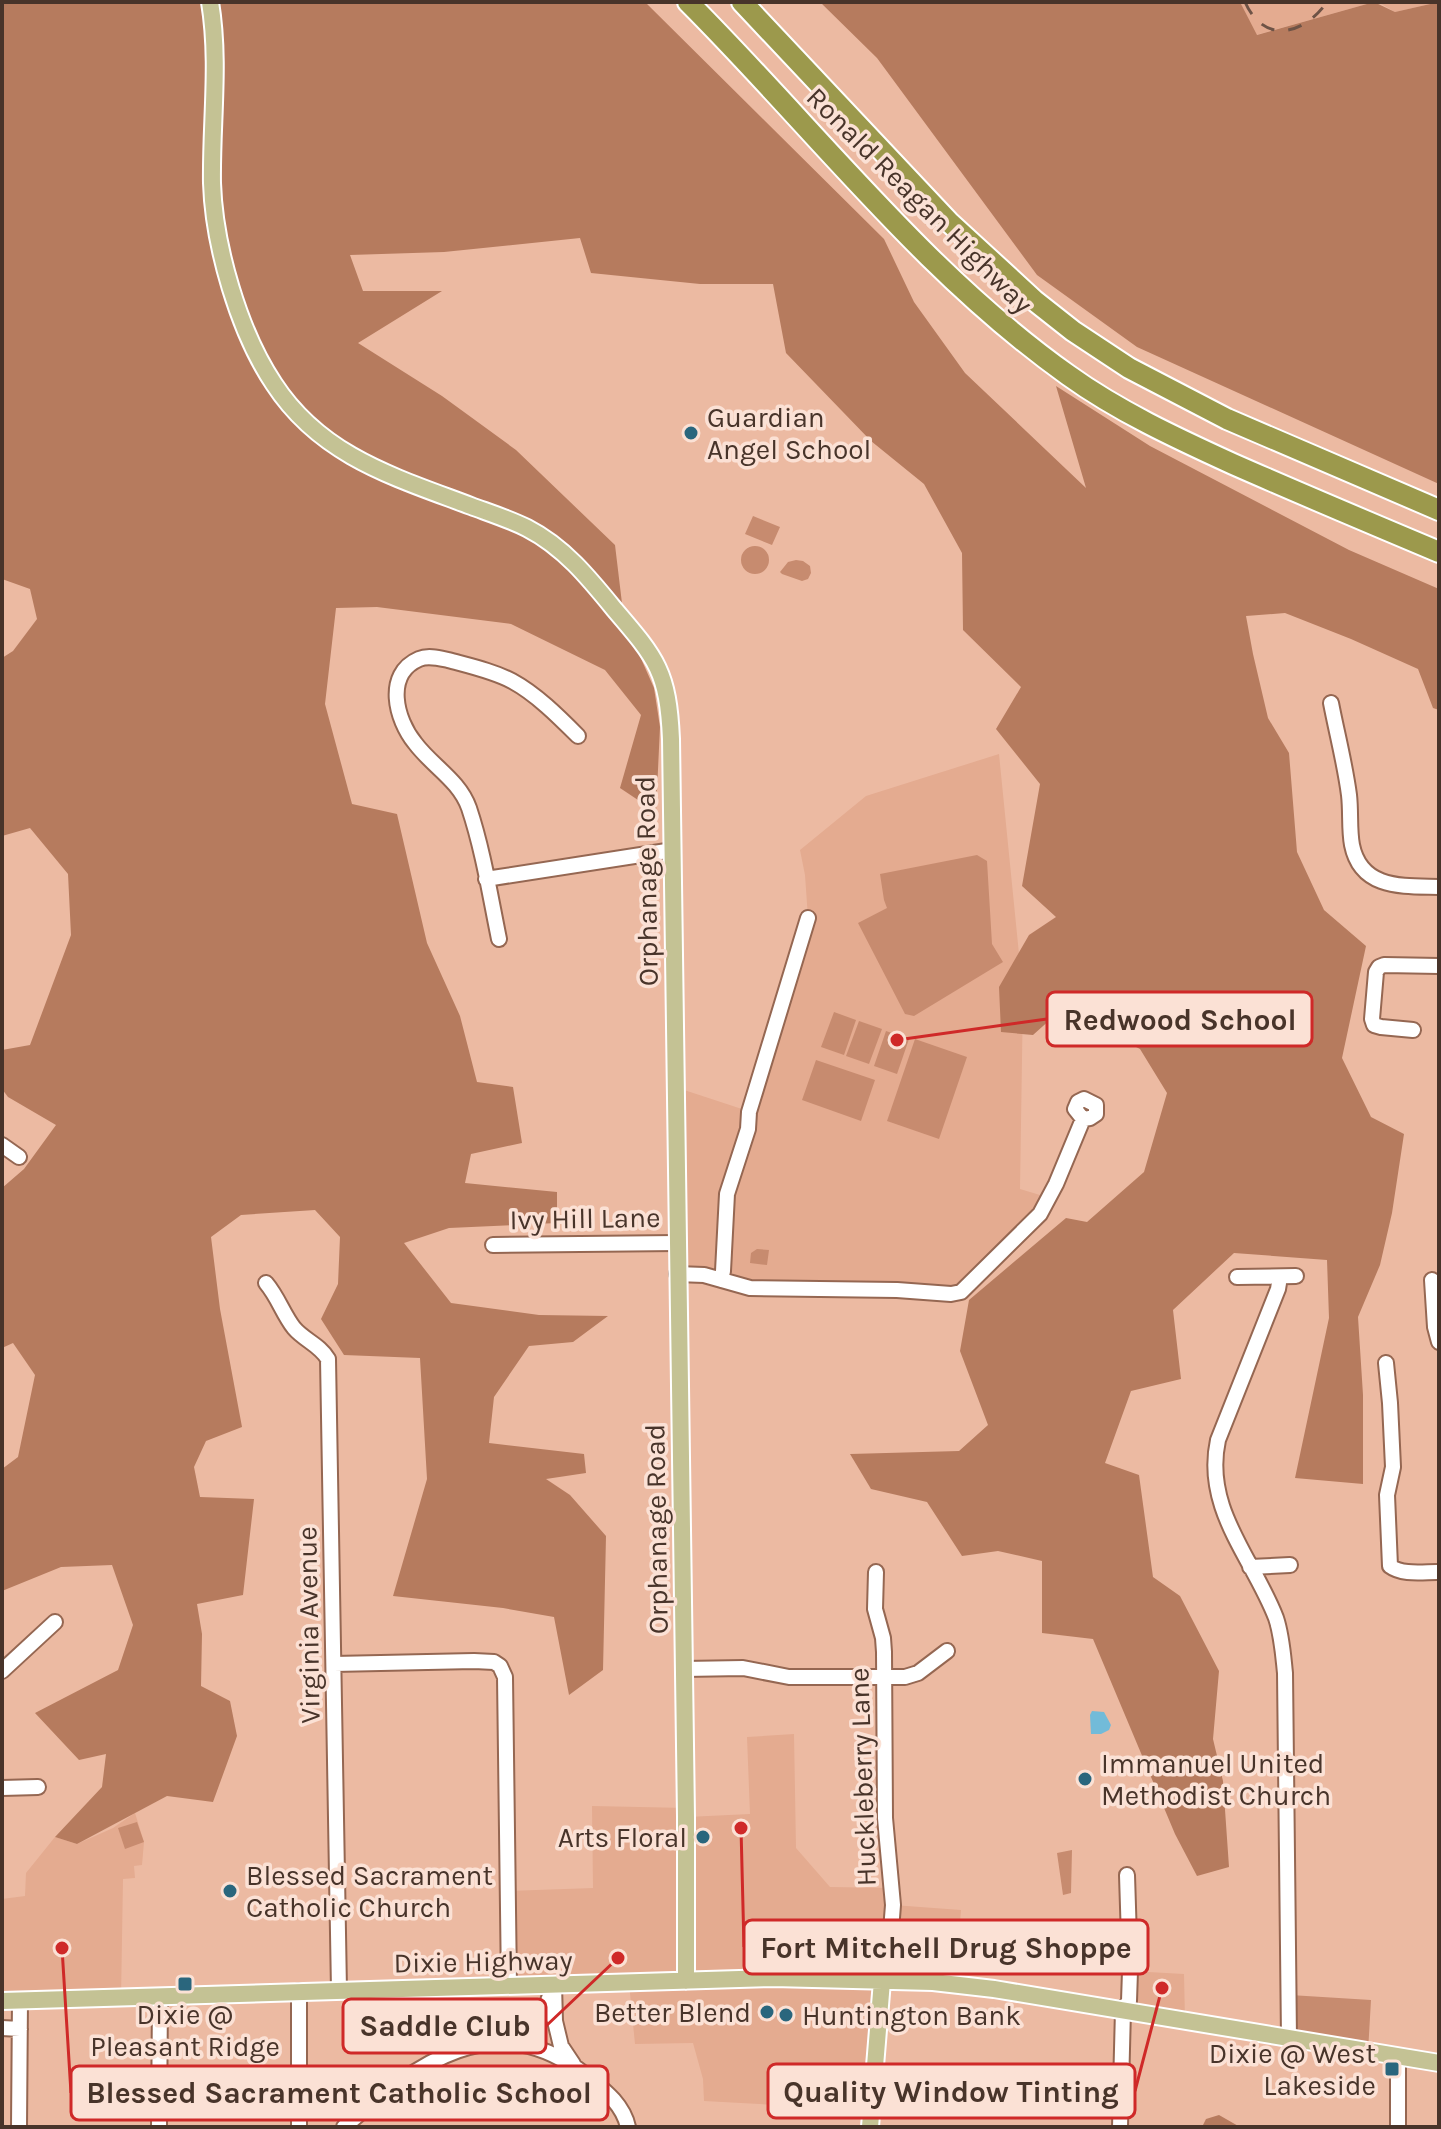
<svg xmlns="http://www.w3.org/2000/svg" width="1441" height="2129" font-family="Karla,sans-serif">
<style>
.built{fill:#e4ab90}
.green{fill:#c78b6f}
.forest{fill:#b67b5e}
.water{fill:#72bbd9}
.lines{fill:none;stroke-linecap:round;stroke-linejoin:round}
.minor-casing{stroke:#956752;stroke-width:18}
.major-casing{stroke:#fff;stroke-width:20}
.highway-casing{stroke:#fff;stroke-width:24}
.minor{stroke:#fff;stroke-width:14}
.major{stroke:#c4c294;stroke-width:16}
.highway{stroke:#9c994c;stroke-width:20}
.rail{stroke:#6e5346;stroke-width:3;stroke-dasharray:14 14;stroke-linecap:butt}
.poi-dot{fill:#2a667d;stroke:#fbe1d5;stroke-width:3}
.labels{text-anchor:middle;stroke-width:7;stroke-linejoin:round;paint-order:stroke}
.street-label{font-size:28px;fill:#48342a;stroke:#fbe1d5}
.poi-label{font-size:28px;fill:#48342a;stroke:#fbe1d5;text-anchor:start}
.leader{fill:none;stroke:#cf2928;stroke-width:3}
.callout-dot{fill:#cf2928;stroke:#fbe1d5;stroke-width:3}
.callout{fill:#fbe1d5;stroke:#cf2928;stroke-width:3}
.callout-label{font-size:30px;text-anchor:middle;font-weight:bold;fill:#48342a}
</style>
<rect width="100%" height="100%" fill="#ecbaa2"/>
<path class="built" d="M1240,2H1374L1256,35Z
M1378,2H1439L1395,12Z
M999,754L1023,994L1020,1189L1050,1198L961,1292L750,1288L677,1274L675,1087L748,1111L808,918L805,875L800,850L866,796Z
M794,1734L796,1848L830,1887L892,1888L893,1905L961,1910L955,1984L882,1981L871,2110L704,2101L703,2079L693,2043L635,2044L629,1983L509,1986L508,1891L593,1888L592,1806L686,1808L687,1817L750,1814L747,1737Z
M135,1813L144,1842L142,1865L134,1866L135,1878L123,1879L121,1998L2,2001V1899L25,1896L26,1873L55,1837L77,1844L113,1828Z
M1130,1971L1184,1974L1185,2021L1123,2010Z"/>
<path class="green" d="M753,516L780,527L772,545L745,534Z
M741 560a14 14 0 1 1 28 0a14 14 0 1 1-28 0Z
M796,560L803,561L810,566L811,573L808,579L802,581L782,574L780,572L788,562Z
M977,855L987,861L992,944L1003,962L914,1016L905,1014L858,923L887,908L884,900L880,874Z
M834,1012L856,1020L844,1055L821,1047Z
M859,1021L882,1029L869,1064L846,1056Z
M886,1031L909,1039L897,1074L874,1066Z
M915,1039L967,1057L939,1139L887,1121Z
M816,1060L875,1080L861,1121L802,1100Z
M757,1249L769,1250L767,1265L750,1263L751,1253Z
M137,1822L144,1842L125,1849L118,1828Z
M1072,1850L1071,1893L1063,1895L1057,1853Z
M1290,1995L1371,2000L1368,2052L1289,2039Z"/>
<path class="forest" d="M2,2H645L884,239L914,302L965,373L1086,488L1056,386L1150,446L1349,550L1439,589V710L1433,708L1418,669L1351,639L1285,613L1246,616L1253,654L1268,718L1289,753L1297,852L1324,910L1366,946L1342,1058L1371,1117L1404,1134L1392,1213L1380,1265L1358,1317L1363,1395V1484L1295,1478L1329,1318L1327,1260L1234,1253L1173,1310L1181,1379L1131,1391L1105,1463L1139,1475L1153,1577L1180,1596L1219,1671L1213,1739L1223,1781L1229,1867L1197,1876L1175,1834L1093,1639L1042,1633V1561L998,1551L962,1556L927,1502L871,1489L850,1454L959,1451L988,1425L960,1351L969,1300L1066,1218L1087,1222L1144,1172L1167,1093L1140,1049L1062,1009L1033,1035L1001,1032L999,987L1029,935L1056,917L1022,886L1040,784L996,729L1021,687L963,630L962,553L924,484L871,441L786,353L773,284H700L591,273L580,238L444,252L350,255L363,291H442L358,343L442,396L516,450L615,545L624,620L654,688L660,727L656,812L620,788L641,715L605,670L511,624L377,607L336,608L325,704L352,804L397,814L427,943L460,1016L477,1082L513,1087L522,1143L471,1154L465,1183L557,1192V1223L449,1228L404,1243L451,1303L539,1315L608,1316L573,1342L529,1346L494,1397L489,1443L584,1454L586,1473L546,1479L570,1495L606,1536L603,1670L569,1695L554,1617L503,1608L393,1596L427,1479L420,1358L344,1355L321,1319L338,1284L340,1237L315,1210L241,1215L211,1237L220,1309L242,1427L206,1441L194,1467L200,1497L254,1499L243,1595L197,1604L202,1634L201,1686L230,1701L237,1736L213,1802L167,1796L77,1844L55,1837L102,1787L106,1754L79,1760L35,1713L118,1670L133,1625L112,1565L61,1567L2,1591V1469L18,1457L35,1375L13,1343L2,1348V1188L24,1169L56,1125L8,1097L2,1089V1050L30,1045L71,935L68,874L30,828L2,836V658L13,651L37,619L30,589L2,579Z
M820,2H1240L1257,35L1374,2L1395,12L1439,2V484L1137,347L1037,275L877,58Z
M1219,2115L1240,2127H1202L1206,2119Z"/>
<path class="water" d="M1092,1711L1104,1712L1111,1725L1109,1730L1101,1734H1091L1090,1715Z"/>
<g class="lines">
<defs>
<path id="minor" d="M1331,703C1337,734 1345,764 1349,795C1351,812 1349,829 1352,845C1361,890 1404,886 1439,887
M486,879L673,850
M499,939C490,895 483,850 469,808C459,780 432,766 415,743C396,720 384,674 419,659C428,655 439,658 448,660C470,666 493,671 512,681C536,694 558,716 578,736
M1413,1030L1381,1027L1374,1025L1372,1019L1376,972L1379,967L1384,965L1439,966
M2,1145L19,1157
M493,1245L677,1243
M677,1274L704,1275L750,1288L897,1290L951,1294L961,1292L1040,1214L1056,1184L1083,1119L1090,1118L1096,1114V1105L1084,1099L1078,1102L1075,1109L1083,1119
M1237,1277L1296,1276
M1280,1277L1278,1289L1218,1440C1203,1509 1253,1558 1276,1618C1282,1636 1283,1654 1285,1673L1289,2039
M721,1280L723,1271L727,1194L748,1129L749,1112L808,918
M1432,1280L1435,1327L1439,1342
M266,1283C278,1297 283,1314 294,1328C304,1340 320,1345 328,1359L339,1990
M1386,1363L1390,1403L1393,1467L1387,1495L1390,1566C1402,1575 1422,1572 1437,1572
M1250,1567L1290,1565
M876,1572L875,1609L883,1638L884,1652L885,1818L893,1905L890,1943L882,1981
M334,1664L474,1661L494,1662L500,1666L505,1677L509,1986
M684,1669L743,1668L789,1677H905L918,1673L947,1651
M2,1671L55,1622
M2,1788L38,1787
M554,1985L555,2021L561,2046L573,2064
M299,1991V2127
M2,2028L20,2029
M514,2044L541,2019L551,1993
M19,2127L20,2000
M159,2127L160,1996
M344,2127C416,2064 495,2003 587,2076C604,2090 623,2104 628,2127
M1120,2127L1123,2010L1129,2001L1130,1971L1127,1875
M1398,2127V2057"/>
<path id="major" d="M210,2C220,62 211,123 212,183C214,246 239,332 274,384C321,456 394,477 471,506C490,513 509,519 527,528C564,547 589,578 615,610C657,659 668,672 671,739L686,1817V1981
M2,2001L773,1978L933,1982L994,1989L1439,2063
M870,2127L882,1981"/>
<path id="highway" d="M688,2C813,127 923,272 1068,375C1118,411 1176,438 1233,464C1301,494 1370,523 1439,552
M742,2L949,222L1035,301L1073,331L1129,368L1227,419L1439,510"/>
</defs>
<use href="#minor" class="minor-casing"/>
<use href="#major" class="major-casing"/>
<use href="#highway" class="highway-casing"/>
<use href="#minor" class="minor"/>
<use href="#major" class="major"/>
<use href="#highway" class="highway"/>
<path class="rail" d="M1245,2C1264,45 1304,35 1327,2"/>
</g>
<g class="poi-dot">
<circle cx="691" cy="433" r="8"/>
<circle cx="1085" cy="1779" r="8"/>
<circle cx="703" cy="1837" r="8"/>
<circle cx="230" cy="1891" r="8"/>
<rect x="177" y="1976" width="16" height="16" rx="4"/>
<circle cx="767" cy="2012" r="8"/>
<circle cx="786" cy="2015" r="8"/>
<rect x="1384" y="2061" width="16" height="16" rx="4"/>
</g>
<g class="labels">
<g class="street-label">
<text transform="translate(920 200) rotate(45)" y="10">Ronald Reagan Highway</text>
<text transform="translate(646 881) rotate(-91)" y="10">Orphanage Road</text>
<text transform="translate(585 1218) rotate(-1)" y="10">Ivy Hill Lane</text>
<text transform="translate(656 1529) rotate(-91)" y="10">Orphanage Road</text>
<text transform="translate(308 1625) rotate(-91)" y="10">Virginia Avenue</text>
<text transform="translate(862 1777) rotate(-92)" y="10">Huckleberry Lane</text>
<text transform="translate(483 1961) rotate(-1)" y="10">Dixie Highway</text>
</g>
<g class="poi-label">
<text x="707" y="427">Guardian<tspan x="707" dy="32">Angel School</tspan></text>
<text x="1101" y="1773">Immanuel United<tspan x="1101" dy="32">Methodist Church</tspan></text>
<text x="687" y="1847" text-anchor="end">Arts Floral</text>
<text x="246" y="1885">Blessed Sacrament<tspan x="246" dy="32">Catholic Church</tspan></text>
<text x="751" y="2022" text-anchor="end">Better Blend</text>
<text x="185" y="2024" text-anchor="middle">Dixie @<tspan x="185" dy="32">Pleasant Ridge</tspan></text>
<text x="802" y="2025">Huntington Bank</text>
<text x="1376" y="2063" text-anchor="end">Dixie @ West<tspan x="1376" dy="32">Lakeside</tspan></text>
</g>
</g>
<path class="leader" d="M897 1040L1047 1019M741 1828L744 1947M618 1958L546 2026M1162 1988L1135 2091M62 1948L71 2093"/>
<g class="callout-dot">
<circle cx="897" cy="1040" r="8"/>
<circle cx="741" cy="1828" r="8"/>
<circle cx="618" cy="1958" r="8"/>
<circle cx="1162" cy="1988" r="8"/>
<circle cx="62" cy="1948" r="8"/>
</g>
<g class="callout">
<rect x="1047" y="992" width="265" height="54" rx="8"/>
<rect x="744" y="1920" width="404" height="54" rx="8"/>
<rect x="343" y="1999" width="203" height="54" rx="8"/>
<rect x="768" y="2064" width="367" height="54" rx="8"/>
<rect x="71" y="2066" width="537" height="54" rx="8"/>
</g>
<g class="callout-label">
<text x="1180" y="1030">Redwood School</text>
<text x="946" y="1958">Fort Mitchell Drug Shoppe</text>
<text x="445" y="2036">Saddle Club</text>
<text x="951" y="2102">Quality Window Tinting</text>
<text x="339" y="2103">Blessed Sacrament Catholic School</text>
</g>
<rect width="1441" height="2129" fill="none" stroke="#48342a" stroke-width="8"/>
</svg>
